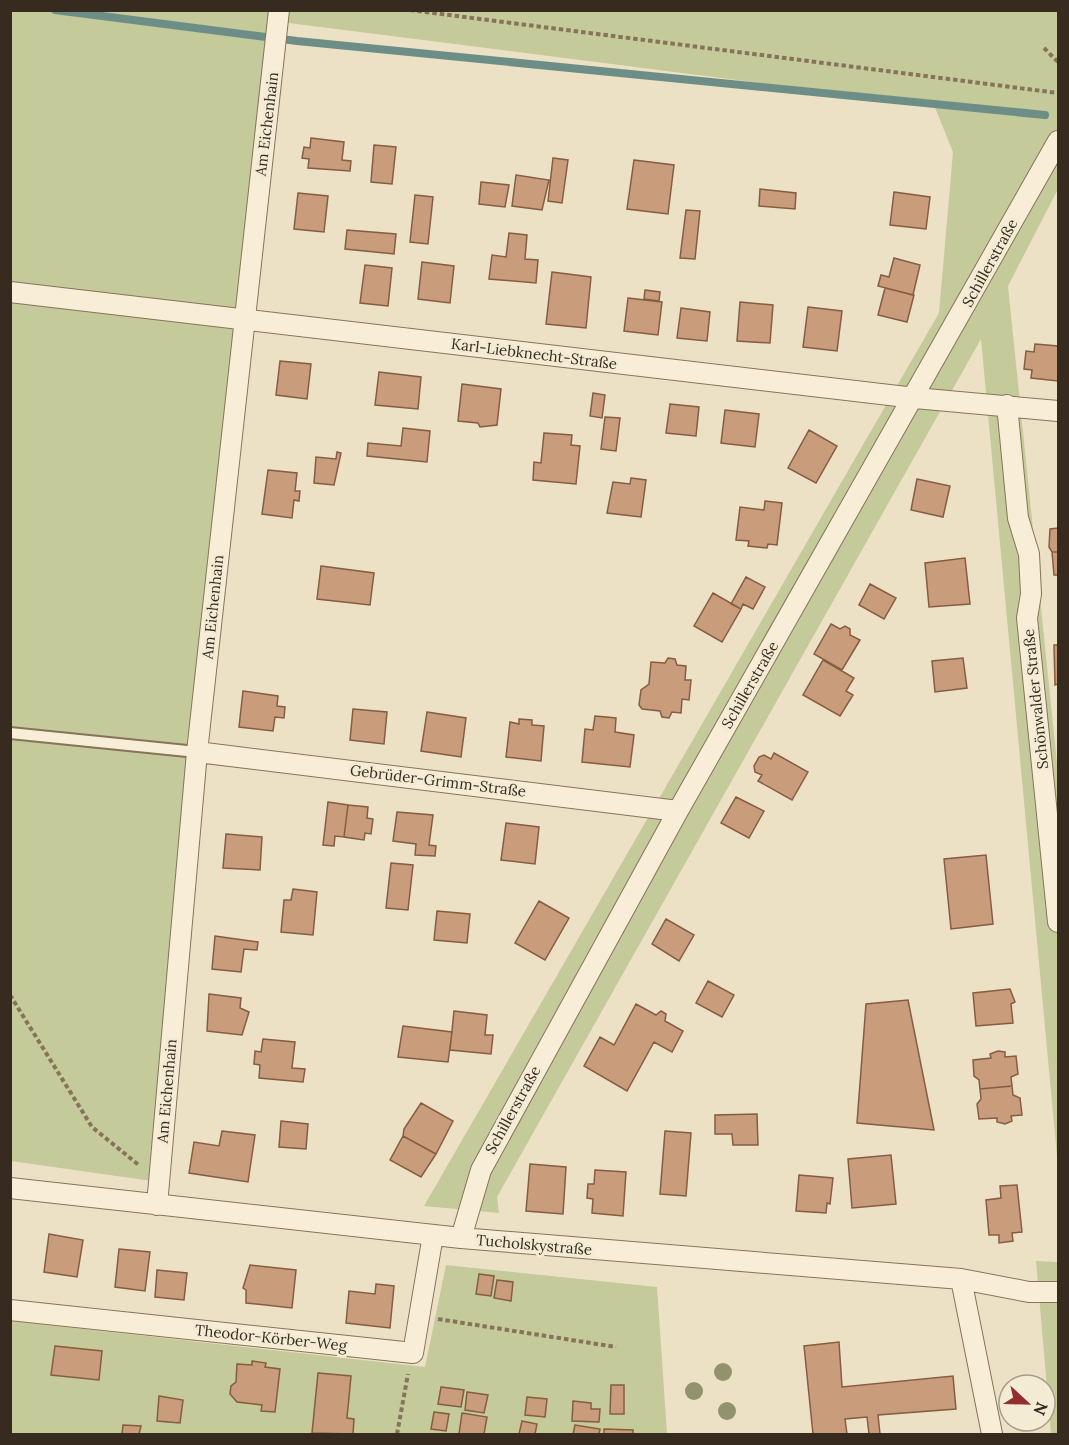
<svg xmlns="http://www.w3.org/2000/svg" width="1069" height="1445" font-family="Lora,serif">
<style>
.green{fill:#c4ca99}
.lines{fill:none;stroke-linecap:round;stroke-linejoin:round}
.stream{stroke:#6d8e86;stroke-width:8}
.building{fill:#c99c7c;stroke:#855d42;stroke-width:1.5}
.service-casing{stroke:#87735b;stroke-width:14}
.minor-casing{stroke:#87735b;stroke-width:22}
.path{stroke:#87735b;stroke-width:4;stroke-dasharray:4.5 3;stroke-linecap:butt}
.service{stroke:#f8eed8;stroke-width:10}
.minor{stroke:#f8eed8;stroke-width:20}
.tree{fill:#92936e}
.labels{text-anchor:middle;stroke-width:6;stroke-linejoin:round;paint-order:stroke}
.street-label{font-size:15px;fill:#372b1f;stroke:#f4ebd4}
</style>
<rect width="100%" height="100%" fill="#ede1c5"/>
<path class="green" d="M11,11H1058V189L1008,286L1058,773V1167L981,339L497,1197L499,1213L424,1206L939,313L953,152L934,105L273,21L159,1182L11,1161Z
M1036,1261L1058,1262V1434H1051Z
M446,1265L657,1287L667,1434H11V1321L425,1367Z"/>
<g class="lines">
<path class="stream" d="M55,10L297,41L1045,115"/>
</g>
<path class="building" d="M311,138L344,142L342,160L351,161L350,171L308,168L309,159L302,158L304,147L310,148Z
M374,145L396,147L392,184L371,182Z
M553,158L568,160L562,203L548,201Z
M634,160L674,165L668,214L627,209Z
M516,175L549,180L542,210L512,206Z
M481,182L509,185L505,207L479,204Z
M760,189L796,193L795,209L759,206Z
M894,192L930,197L926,229L890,225Z
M298,193L328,196L324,232L294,229Z
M415,195L433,197L428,244L410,242Z
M686,210L700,211L695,259L680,258Z
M347,230L396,234L394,254L345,249Z
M509,233L527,235L525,259L538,260L536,283L489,279L492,255L506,257Z
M894,258L920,265L913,295L878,286L881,275L889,277Z
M422,262L454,266L450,303L418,299Z
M365,265L392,268L388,306L360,303Z
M552,272L591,277L586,328L546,324Z
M885,288L914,295L907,322L878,315Z
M645,290L660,292L659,301L644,299Z
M628,298L662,302L658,335L624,331Z
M740,302L773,305L770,343L737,341Z
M808,307L842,311L837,351L803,347Z
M681,308L710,312L707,341L677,338Z
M1035,344L1058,346V381L1031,378L1032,370L1024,369L1026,351L1034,352Z
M280,361L311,364L307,399L276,395Z
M379,372L421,377L418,409L375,405Z
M462,384L501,389L497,425L480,427L478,423L458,421Z
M593,393L605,395L602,418L590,416Z
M670,404L699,407L696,436L666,433Z
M725,410L759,414L755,447L721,443Z
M605,417L620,418L616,451L601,449Z
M403,428L430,431L427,462L367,456L368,443L401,446Z
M809,430L837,446L816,483L788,468Z
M544,433L572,435L571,445L580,446L576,484L533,480L534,462L541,463Z
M337,452L341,453L334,485L314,483L316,457L336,459Z
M268,470L297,473L295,491H300L299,501L294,500L292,518L262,514Z
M631,478L646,480L641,517L607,513L613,482L630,484Z
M917,479L950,486L943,517L911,510Z
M765,501L782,503L777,545L768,544L767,548L748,546L749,541L736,540L740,507L764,510Z
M1058,528V552H1052L1049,547L1050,529Z
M1052,552H1058V575H1054Z
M965,558L970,604L929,607L925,563Z
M321,566L374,573L370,605L317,599Z
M746,577L765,587L753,609L743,604L741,609L731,604Z
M870,584L896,598L884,619L859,605Z
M713,593L741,609L722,642L694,626Z
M831,624L840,629L845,626L850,629V635L860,640L842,670L814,654Z
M1054,645H1058V684L1055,685Z
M668,658L675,659L677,665L686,666L685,680H691L689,700L682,699L681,713L672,712L669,718L662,717L660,711L642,709L639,705L641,690L649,684L651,662L665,663Z
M963,658L967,688L935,692L932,661Z
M823,660L854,678L846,691L853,695L840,716L803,695Z
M243,691L278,696L277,706L285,707L284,718L275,717L273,731L239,727Z
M353,709L387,712L384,744L350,740Z
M427,712L466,718L461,757L421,751Z
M595,716L616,718L615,732L634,735L630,767L582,762L585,729L593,730Z
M519,719L532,720V725L544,726L541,761L506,757L510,722L519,724Z
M774,753L808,772L792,800L758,781L762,775L755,772L754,766L759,757L764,755L771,759Z
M736,797L764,811L749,838L721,823Z
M328,802L348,805L344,837L335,836L334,846L323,845Z
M348,805L368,807L367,818L373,819L371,834L365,833L364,840L344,837Z
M397,812L433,815L429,845L436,846L435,856L415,855L416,844L393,841Z
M506,823L539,827L535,864L501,860Z
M226,834L262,837L260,870L223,868Z
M986,855L993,924L951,929L944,859Z
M391,863L413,865L408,910L386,908Z
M293,889L317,892L313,935L281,932L284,900H291Z
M539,901L569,918L545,960L515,943Z
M437,911L470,914L467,943L434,940Z
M666,919L694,935L679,961L652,944Z
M215,936L258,942L257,950L244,949L241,972L212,969Z
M708,981L734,995L722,1017L696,1003Z
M1010,989L1015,1002L1011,1004L1013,1023L976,1026L973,993Z
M209,994L241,998L240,1008L249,1012L242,1035L207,1031Z
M908,1000L934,1130L857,1123L866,1004Z
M636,1004L656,1015L661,1011L666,1014L665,1021L683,1031L672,1052L654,1042L627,1091L584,1066L600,1037L614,1045Z
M454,1011L487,1015L485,1035H493L491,1054L450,1050Z
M403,1026L452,1032L448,1062L398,1057Z
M263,1039L295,1042L292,1068L305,1069L303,1082L259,1078L260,1065L254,1064L255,1051L261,1052Z
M998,1051L1005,1052V1057L1016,1056L1018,1074L1011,1077L1012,1086L980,1089L979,1080L974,1076L973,1060L991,1058L990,1054Z
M1012,1086L1013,1095L1020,1098L1022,1115L1011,1116L1012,1121L1005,1124L997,1122V1118L979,1119L977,1104L981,1099L980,1089Z
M421,1103L453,1121L436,1154L403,1136L404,1129Z
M757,1114L758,1145H733L732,1134H715V1115Z
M281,1121L308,1124L306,1149L279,1147Z
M222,1131L255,1135L248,1182L189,1173L194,1142L219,1146Z
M665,1131L691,1133L686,1196L660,1194Z
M403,1136L436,1154L421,1177L390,1160Z
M891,1155L896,1204L852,1208L848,1159Z
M530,1164L566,1167L563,1214L526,1211Z
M595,1170L626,1172L623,1216L592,1213L593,1199L587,1198L588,1184H594Z
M799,1175L833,1178L830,1204L827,1203L826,1213L796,1211Z
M1017,1185L1022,1232L1012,1233L1013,1241L999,1243V1235H989L986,1200L1001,1198L1000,1186Z
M49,1234L83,1240L77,1277L44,1272Z
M119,1249L150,1252L145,1291L115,1287Z
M250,1265L296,1270L292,1308L246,1303V1290L243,1288Z
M157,1270L187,1273L184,1300L155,1297Z
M479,1274L494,1276L491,1296L476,1294Z
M497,1280L513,1282L511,1301L494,1298Z
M376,1284L394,1286L390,1328L346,1323L349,1291L375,1294Z
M839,1342L842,1387L953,1376L956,1409L878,1415L880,1434H869L867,1417L845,1419L847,1434H813L804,1346Z
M55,1346L102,1351L99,1380L51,1375Z
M252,1361L266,1363L265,1367L280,1369L275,1412L261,1411L262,1405L237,1402L230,1394L231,1386L236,1382L237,1364L252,1365Z
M318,1373L351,1376L347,1418L354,1419L353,1434L312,1433Z
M611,1385H624V1414H610Z
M441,1387L464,1390L461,1407L438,1404Z
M467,1392L488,1395L484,1413L465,1410Z
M159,1396L183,1400L180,1423L157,1421Z
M527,1397L547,1399L545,1417L525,1415Z
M573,1401L591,1403V1409H600L599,1422L572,1421Z
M434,1412L449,1414L446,1431L431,1429Z
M462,1413L487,1417L484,1434H459Z
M522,1421L537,1424L535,1434H519Z
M123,1425L141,1426L139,1434H122Z
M575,1425L600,1429L599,1434H573Z
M604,1429L633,1430V1434H604Z"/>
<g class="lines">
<defs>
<path id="service" d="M10,733L197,752"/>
<path id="minor" d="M10,292L915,398L1058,411
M1007,405L1018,518L1029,554L1031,594L1027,618L1058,922
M197,752L678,811
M10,1188L461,1238L961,1279L1029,1292H1058
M157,1205L197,752L279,10
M461,1238L481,1170L678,811L1058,141
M961,1279L992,1434
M10,1310L413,1353L433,1235"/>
</defs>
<use href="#service" class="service-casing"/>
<use href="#minor" class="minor-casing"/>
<path class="path" d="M410,10L1058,93
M1044,48L1058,62
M10,995L92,1127L140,1166
M438,1319L616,1347
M397,1434L408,1374"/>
<use href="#service" class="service"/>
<use href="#minor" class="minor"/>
</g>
<g class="tree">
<circle cx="723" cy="1372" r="9"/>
<circle cx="694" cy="1391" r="9"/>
<circle cx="727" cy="1411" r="9"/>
</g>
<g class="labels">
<g class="street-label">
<text transform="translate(267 124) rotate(-83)" y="5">Am Eichenhain</text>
<text transform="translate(990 263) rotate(-61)" y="5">Schillerstraße</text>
<text transform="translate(534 354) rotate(7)" y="5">Karl-Liebknecht-Straße</text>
<text transform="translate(213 607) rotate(-84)" y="5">Am Eichenhain</text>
<text transform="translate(750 685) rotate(-60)" y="5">Schillerstraße</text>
<text transform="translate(1036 699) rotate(-96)" y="5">Schönwalder Straße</text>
<text transform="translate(438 781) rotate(7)" y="5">Gebrüder-Grimm-Straße</text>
<text transform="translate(167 1091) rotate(-85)" y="5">Am Eichenhain</text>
<text transform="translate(513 1110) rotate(-61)" y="5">Schillerstraße</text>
<text transform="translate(534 1245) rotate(5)" y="5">Tucholskystraße</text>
<text transform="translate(271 1338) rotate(6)" y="5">Theodor-Körber-Weg</text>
</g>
</g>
<rect width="1069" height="1445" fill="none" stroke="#372b1f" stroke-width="24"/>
<g transform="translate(1027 1403) rotate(112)"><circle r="28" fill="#f4ebd4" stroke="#a89e8c" stroke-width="1.5"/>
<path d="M0-4.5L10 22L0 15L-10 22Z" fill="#942d2e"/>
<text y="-9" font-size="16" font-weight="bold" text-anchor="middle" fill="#372b1f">N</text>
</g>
</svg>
